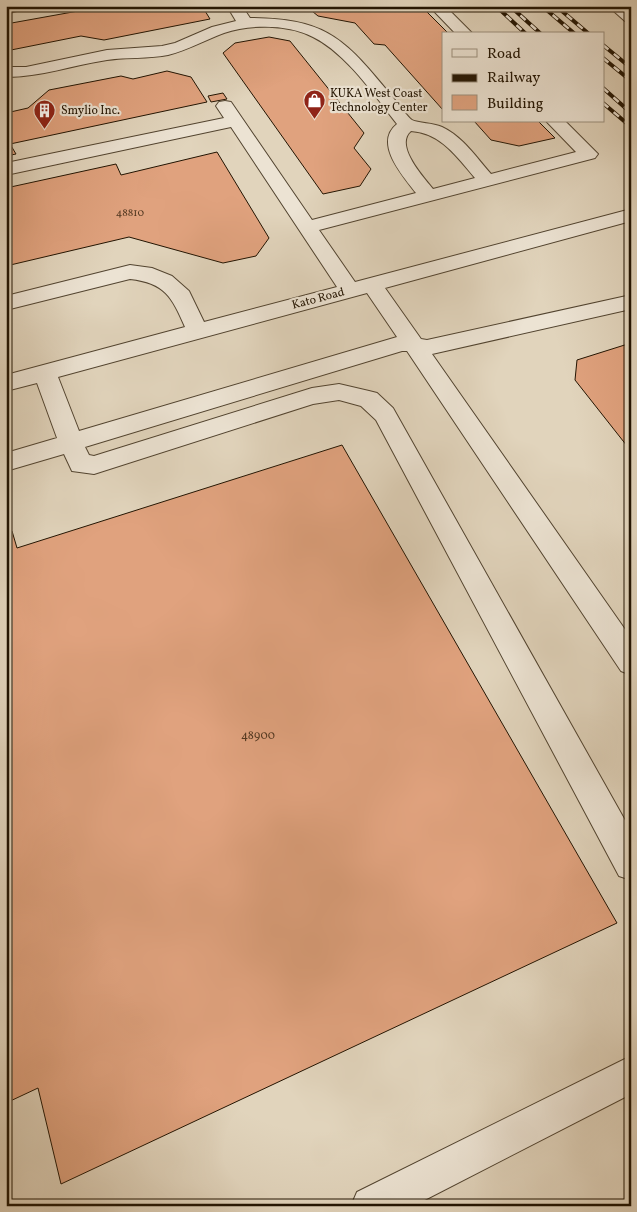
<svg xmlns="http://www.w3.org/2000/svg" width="637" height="1212" font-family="Vollkorn,serif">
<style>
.building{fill:#e0a27e;stroke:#221402}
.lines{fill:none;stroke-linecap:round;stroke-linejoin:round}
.minor-casing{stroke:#524430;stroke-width:2}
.minor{fill:#ece3d3;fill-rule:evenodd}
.rail-casing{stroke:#221402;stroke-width:4}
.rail{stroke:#ece3d3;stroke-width:2.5;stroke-dasharray:7;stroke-linecap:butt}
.labels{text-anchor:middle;stroke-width:4.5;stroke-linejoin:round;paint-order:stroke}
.far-number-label{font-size:11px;fill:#523821}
.far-poi-label{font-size:12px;fill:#221402;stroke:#ece3d3;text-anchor:start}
.far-street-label{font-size:12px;fill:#221402;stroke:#ece3d3}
.number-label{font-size:12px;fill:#523821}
</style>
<rect width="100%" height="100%" fill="#e1d4bc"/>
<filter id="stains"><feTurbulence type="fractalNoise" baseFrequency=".004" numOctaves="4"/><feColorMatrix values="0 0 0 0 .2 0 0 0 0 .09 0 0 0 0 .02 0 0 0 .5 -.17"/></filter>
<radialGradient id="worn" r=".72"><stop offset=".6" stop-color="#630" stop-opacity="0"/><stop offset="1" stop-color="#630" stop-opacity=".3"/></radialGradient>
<path class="building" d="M106,6H202L210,19L104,40L81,36L6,51V24Z
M290,6H421L449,34H443V110L385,45L374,44L355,23L318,16L312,11Z
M269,37L290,41L364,133L354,148L371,169L360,186L323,194L223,53L235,43Z
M167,71L191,77L207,102L10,144L16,154L6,156V113L28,108L49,90L121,76L133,79Z
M223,93L227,99L211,102L208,96Z
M474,121H538L555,138L519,146L491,140Z
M217,152L269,238L256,256L223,263L129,237L6,266V188L116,164L121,175Z
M631,343V451L575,380L577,360Z
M342,445L617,923L61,1184L38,1088L6,1103V533L12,531L17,548Z"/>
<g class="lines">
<defs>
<path id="minor" d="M6,6H26L24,9L6,14Z
M227,6H242L250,18C321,19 341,34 385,88C391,94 407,117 412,120C417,123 434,123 442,127C463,137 476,157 491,174L576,152L546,121H565L598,154L595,158L319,230L355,282L631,209V221L385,288L421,339L427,340L631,295V309L432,354L631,638V675L621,671L407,351H402L85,447L89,455L94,456L312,388L339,384L369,391L377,393L393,408L631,831V880L619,876L376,420L361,406L339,400L313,404L94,474L72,471L64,454L6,471V453L57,438L37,383L6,391V375L185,327C172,297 165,283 130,279L6,310V296L130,265L152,268L172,276L189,291L204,322L337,287L231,127L6,175V163L224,118L216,106L219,102L225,101L231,102L312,220L416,193C403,176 373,143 397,124C375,96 346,53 313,37C288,24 251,24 224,33C205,40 188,50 168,55C148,59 127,57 107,60C73,65 41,77 6,77V67H26L107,50L162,46L175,43L212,27L236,21ZM411,131C441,133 457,157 475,178L433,189C423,177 394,145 411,131ZM367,293L397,337L79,431L58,377Z
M429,6H445L473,34H456Z
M608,6H625L631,11V24L626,22Z
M631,1056V1094L413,1206H351L357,1192Z"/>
</defs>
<use href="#minor" class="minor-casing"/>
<use href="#minor" class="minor"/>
<defs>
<path id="rail" d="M496,6L526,34
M510,6L541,34
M542,6L575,34
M556,6L589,34
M603,45L631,68
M603,58L631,81
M603,88L631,113
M603,103L631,127"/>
</defs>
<use href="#rail" class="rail-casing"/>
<use href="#rail" class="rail"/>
</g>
<defs>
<symbol id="shop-pin" viewBox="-11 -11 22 30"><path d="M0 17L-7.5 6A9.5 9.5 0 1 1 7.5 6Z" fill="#8f2418" stroke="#ece3d3"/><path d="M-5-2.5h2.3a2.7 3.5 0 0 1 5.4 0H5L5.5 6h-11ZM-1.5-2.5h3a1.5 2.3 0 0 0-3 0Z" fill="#fff"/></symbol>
<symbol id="building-pin" viewBox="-11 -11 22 30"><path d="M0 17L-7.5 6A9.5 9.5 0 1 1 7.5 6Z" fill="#8f2418" stroke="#ece3d3"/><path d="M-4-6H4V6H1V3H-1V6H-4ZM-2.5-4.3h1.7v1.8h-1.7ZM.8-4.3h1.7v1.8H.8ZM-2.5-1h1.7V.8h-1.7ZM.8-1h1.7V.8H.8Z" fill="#fff"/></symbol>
</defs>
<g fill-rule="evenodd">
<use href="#shop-pin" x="302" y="88" width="25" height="34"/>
<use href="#building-pin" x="32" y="98" width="25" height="34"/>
</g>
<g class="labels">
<g class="far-number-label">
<text x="130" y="216">48810</text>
</g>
<g class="far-poi-label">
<text x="330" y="97">KUKA West Coast<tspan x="330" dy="14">Technology Center</tspan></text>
<text x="61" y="114">Smylio Inc.</text>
</g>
<g class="far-street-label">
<text transform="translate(318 298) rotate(-15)" y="4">Kato Road</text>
</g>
<g class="number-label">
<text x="258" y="739">48900</text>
</g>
</g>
<rect width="637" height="1212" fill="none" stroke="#e1d4bc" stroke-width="25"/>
<rect x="8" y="8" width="622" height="1197" fill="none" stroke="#221402" stroke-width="2.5"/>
<rect x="12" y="12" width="612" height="1187" fill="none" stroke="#221402"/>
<rect x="442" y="32" width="162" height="90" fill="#ece3d3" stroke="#9b907f"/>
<rect x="452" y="49" width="25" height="8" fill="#ece3d3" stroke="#9b907f"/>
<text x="487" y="58" font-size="15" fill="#221402">Road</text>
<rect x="452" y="74" width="25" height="8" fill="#221402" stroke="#9b907f"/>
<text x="487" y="82" font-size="15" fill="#221402">Railway</text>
<rect x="452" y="95" width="25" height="15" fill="#e0a27e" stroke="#9b907f"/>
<text x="487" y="108" font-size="15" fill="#221402">Building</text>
<rect width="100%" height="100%" filter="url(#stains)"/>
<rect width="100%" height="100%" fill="url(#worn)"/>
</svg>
